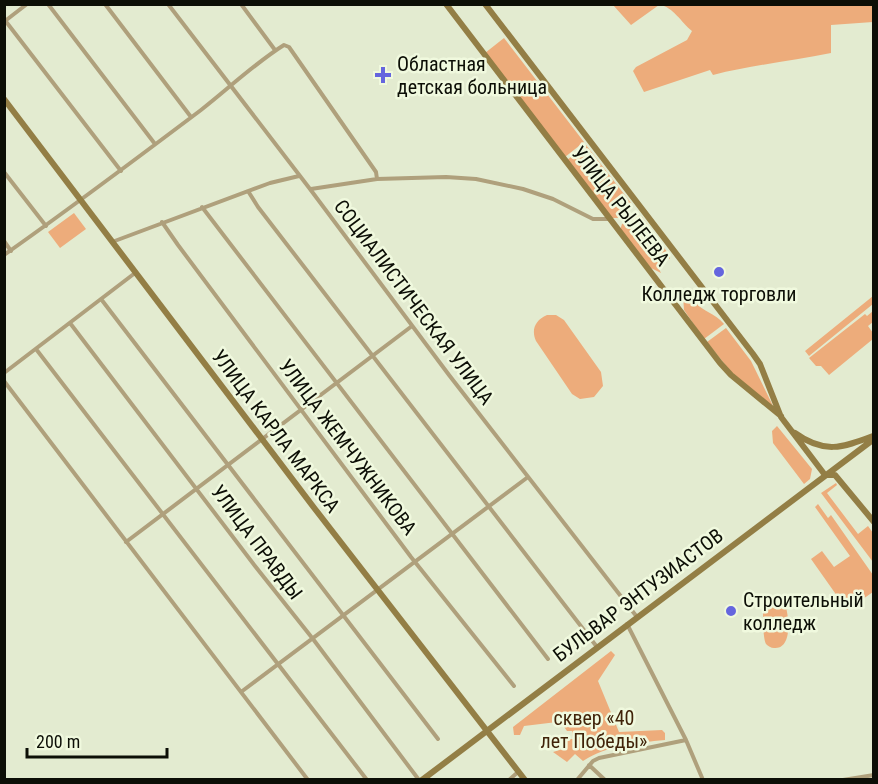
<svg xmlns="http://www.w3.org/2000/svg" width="878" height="784" font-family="'Roboto Condensed',sans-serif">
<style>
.green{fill:#edac7b}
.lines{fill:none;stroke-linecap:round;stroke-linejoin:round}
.street{stroke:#afa07c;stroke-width:4}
.secondary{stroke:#937e45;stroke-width:6}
.poi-dot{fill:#6565de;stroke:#f0f9de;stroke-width:2}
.labels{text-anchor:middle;stroke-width:5;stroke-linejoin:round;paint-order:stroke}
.poi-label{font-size:20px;fill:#0c0e06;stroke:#f0f9de;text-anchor:start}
.street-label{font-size:20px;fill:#0c0e06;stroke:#f0f9de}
.park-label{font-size:20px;fill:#402309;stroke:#f0f9de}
</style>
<rect width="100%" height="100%" fill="#e3ebd0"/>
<path class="green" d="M613,5H659L631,25Z
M660,5H873V22L831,25V53C792,61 752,65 713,75L710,70L644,92L633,71L636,67L687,40L692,31C681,22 673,7 660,5Z
M504,38L584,142L565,157L485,53Z
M586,145L631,203L630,208L619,218H611L567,160Z
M74,213L86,229L60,248L48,232Z
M635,214L642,217L670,256V259L667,257L657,265L661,273L651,268L620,230L622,224Z
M683,296L689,304L694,301C703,312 715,313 724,324L704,339L684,310Z
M873,296V304L809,356L805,351Z
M873,311V322L868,326L873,333V339L829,375L821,366H816L809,358L865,314L867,316Z
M547,315H556L564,320L601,372L603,386L594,397L580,399L572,394L536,341C531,330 535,320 547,315Z
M726,328L751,361L775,410L731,372L707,342Z
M777,426L812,469L810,479L804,484L773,443L772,431Z
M836,483L837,485L827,493L858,534L868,526L873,533V562L821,493Z
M818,504L828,518L831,515L873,575V592L847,610L811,559L822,551L834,567L850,556L815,507Z
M775,599L785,604C789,615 793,650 774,648C771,648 768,646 766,644C763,639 762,612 764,606C766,601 770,600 775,599Z
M611,651L615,655L598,681L619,732L662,730L665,733V740C636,743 607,745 583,761L575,754L567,762L553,752L563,749L568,739H573L572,731H567L562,724L557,722L524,726L520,735H514L513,727Z"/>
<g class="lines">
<path class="street" d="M48,4L155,144
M105,4L191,117
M168,4L310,189L449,375L637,617
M241,4L275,50
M4,19L121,171
M5,21L27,4
M4,172L46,226
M311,189L377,179L446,177L476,179L523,189L553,199L593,219H610
M248,191L258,207L597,647
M202,207L548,659
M162,222L178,245L411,557L514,686
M4,241L11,251
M112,242L270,183L299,176
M4,255C71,208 136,159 201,110C228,89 255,63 284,45L289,47L376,172L377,179
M101,299L438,739
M70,323L255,566L313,639L419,780
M36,349L367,780
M4,373L135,273
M4,381L308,780
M126,542L412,326
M627,624L686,740L703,780
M241,692L528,477
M589,765L605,780
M4,779L5,780
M509,780L518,772
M577,780L593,761L599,758L686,740
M843,780L874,775"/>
<path class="secondary" d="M446,4L720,363L731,375L781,416
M485,4L753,354L760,364L781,417L825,475
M4,99L315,509L525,780
M795,433C824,454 842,448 873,436
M825,475H835L874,522
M422,780L874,439"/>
</g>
<g class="poi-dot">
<path d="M380 66h6v6h6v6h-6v6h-6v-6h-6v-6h6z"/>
<circle cx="719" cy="272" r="6"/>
<circle cx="731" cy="611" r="6"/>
</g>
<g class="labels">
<g class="poi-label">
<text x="397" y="71">Областная<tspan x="397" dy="23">детская больница</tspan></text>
<text x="719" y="301" text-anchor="middle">Колледж торговли</text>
<text x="743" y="607">Строительный<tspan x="743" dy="23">колледж</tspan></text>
</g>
<g class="street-label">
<text transform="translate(621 206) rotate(52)" y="7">УЛИЦА РЫЛЕЕВА</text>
<text transform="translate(414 302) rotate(53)" y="7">СОЦИАЛИСТИЧЕСКАЯ УЛИЦА</text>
<text transform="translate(276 431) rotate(53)" y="7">УЛИЦА КАРЛА МАРКСА</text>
<text transform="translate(348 447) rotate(53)" y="7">УЛИЦА ЖЕМЧУЖНИКОВА</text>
<text transform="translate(257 542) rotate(53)" y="7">УЛИЦА ПРАВДЫ</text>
<text transform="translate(638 595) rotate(-37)" y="7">БУЛЬВАР ЭНТУЗИАСТОВ</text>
</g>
<g class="park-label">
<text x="594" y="725">cквер «40<tspan x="594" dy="23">лет Победы»</tspan></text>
</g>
</g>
<rect width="878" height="784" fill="none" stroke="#0c0e06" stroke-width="12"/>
<path d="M27 748v9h140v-9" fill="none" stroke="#0c0e06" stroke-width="3"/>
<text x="36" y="748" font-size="18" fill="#0c0e06" stroke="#f0f9de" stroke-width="4.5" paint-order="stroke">200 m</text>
</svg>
